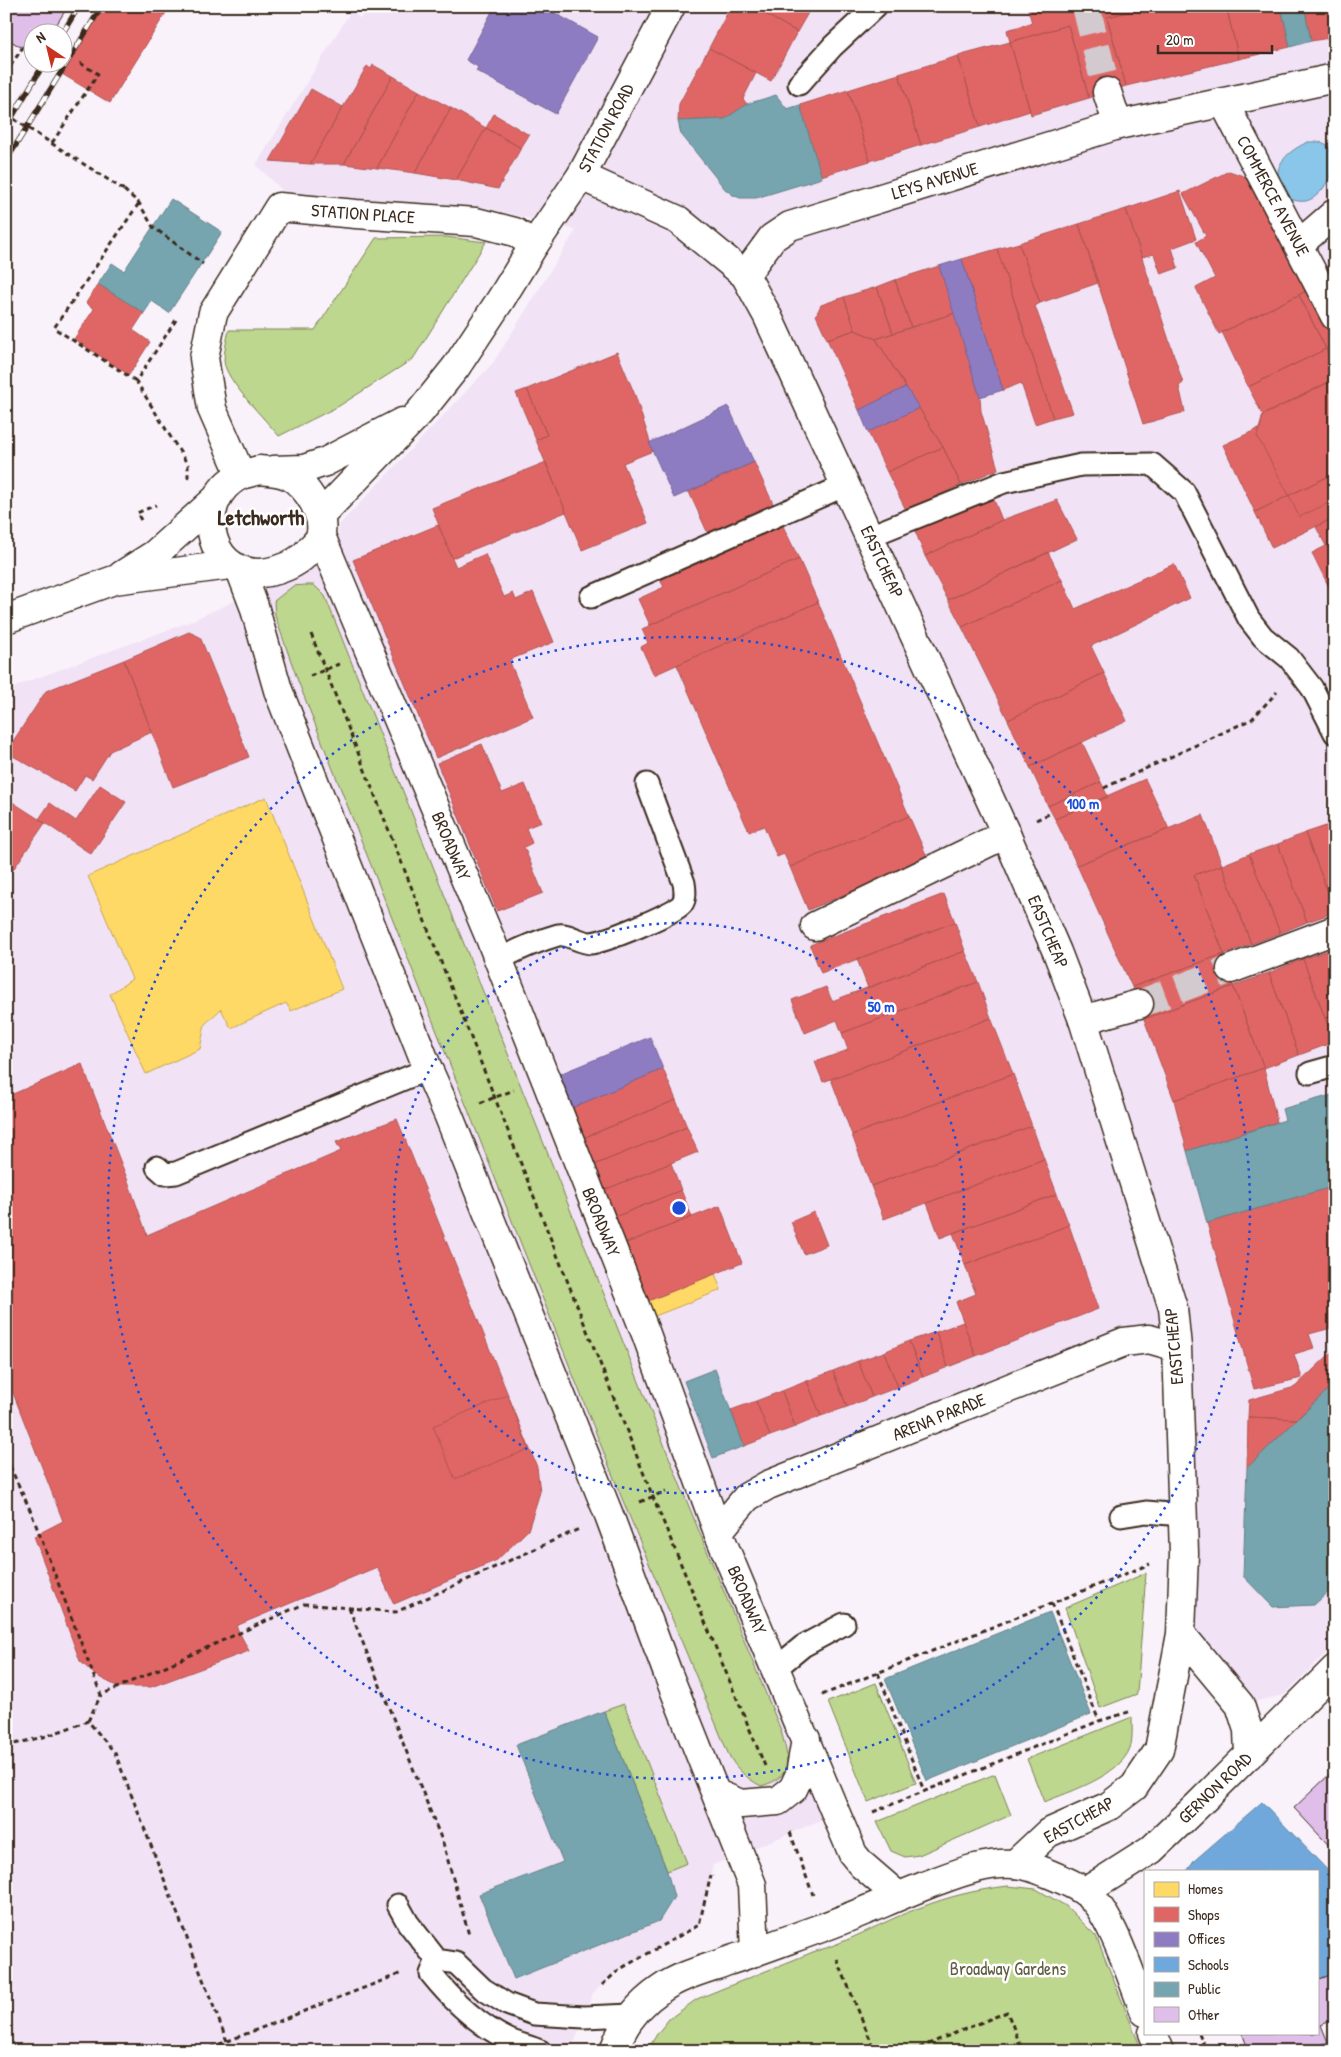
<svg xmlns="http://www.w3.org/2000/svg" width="1341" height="2057" font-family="'Patrick Hand',sans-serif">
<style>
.built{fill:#f1e2f6}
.green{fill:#bdd78e;stroke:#7c8056}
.water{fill:#89c6e9;stroke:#6a8898}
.homes{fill:#ffd966;stroke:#c4a450}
.shops{fill:#e06666;stroke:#ae5450}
.offices{fill:#8e7cc3;stroke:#756392}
.schools{fill:#6fa8dc;stroke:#5f82a3}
.public{fill:#76a5af;stroke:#648084}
.building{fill:#dfbeea;stroke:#3b2a1e}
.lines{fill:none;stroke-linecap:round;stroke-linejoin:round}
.pedestrian-tunnel{stroke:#d3cacf;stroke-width:28;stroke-dasharray:28 14;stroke-linecap:butt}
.service-casing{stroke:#3b2a1e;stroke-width:25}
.pedestrian-casing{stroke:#3b2a1e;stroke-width:31}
.minor-casing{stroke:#3b2a1e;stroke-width:31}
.tertiary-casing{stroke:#3b2a1e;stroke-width:31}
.path{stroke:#3b2a1e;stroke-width:3;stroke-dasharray:5 4;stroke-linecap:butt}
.service{stroke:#fff;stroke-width:21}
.pedestrian{stroke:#fff;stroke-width:28}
.minor{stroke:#fff;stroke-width:28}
.tertiary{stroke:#fff;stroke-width:28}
.rail-casing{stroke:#3b2a1e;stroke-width:5.5}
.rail{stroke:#fff;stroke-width:4;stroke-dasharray:11;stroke-linecap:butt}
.path-bridge{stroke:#3b2a1e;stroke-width:3;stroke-dasharray:5 4;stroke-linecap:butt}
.ring{fill:none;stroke:#1d4ed8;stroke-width:2.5;stroke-dasharray:2.5 5}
.labels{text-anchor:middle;stroke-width:5;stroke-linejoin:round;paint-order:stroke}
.street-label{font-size:18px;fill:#3b2a1e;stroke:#fff}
.park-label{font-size:18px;fill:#625e40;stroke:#fff}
.district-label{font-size:22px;font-weight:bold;fill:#3b2a1e;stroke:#fff}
.centre{fill:#1d4ed8;stroke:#fff;stroke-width:2.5}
.ring-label{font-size:15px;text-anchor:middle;font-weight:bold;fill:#1d4ed8;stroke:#fff;stroke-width:5;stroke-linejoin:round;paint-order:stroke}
</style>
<rect width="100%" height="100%" fill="#f9f2fb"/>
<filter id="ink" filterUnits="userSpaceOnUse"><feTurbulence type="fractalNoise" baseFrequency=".02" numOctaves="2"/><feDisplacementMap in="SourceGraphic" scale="10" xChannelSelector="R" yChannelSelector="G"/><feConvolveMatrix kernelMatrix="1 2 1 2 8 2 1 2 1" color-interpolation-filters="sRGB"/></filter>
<g filter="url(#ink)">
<path class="built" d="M368,6H1335V1644L1284,1695L1240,1705L1181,1634L1177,1347L1149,1339L768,1485L718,1532L836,1814L713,1865L699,1925L620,1969L593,1993L571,2051H8L6,2047V693L21,684L189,622L338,553L339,525L493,363L576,230L481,207L288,196L256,165L351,11L360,18Z"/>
<path class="green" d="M446,237L486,242L413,359L339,406L279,436C266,420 225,380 224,361C224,351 227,339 229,330H315L376,238Z
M305,585H314L325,596L685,1497L780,1728C788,1755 796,1777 761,1786C746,1778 735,1768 728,1753L621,1496L298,681L275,616L274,601L293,586Z
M1146,1573L1137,1694L1100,1708L1065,1608Z
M876,1683L916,1783L868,1802L828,1702Z
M624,1704L687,1863L667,1871L604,1711Z
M1132,1717C1132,1726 1133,1740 1130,1748C1120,1776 1069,1792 1044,1802L1027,1759Z
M995,1774L1011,1815L919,1855L905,1857L891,1851L877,1822Z
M1008,1886L1036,1889L1066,1906L1096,1936L1142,2051H647L657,2034L669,2019L697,1999L813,1952C850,1942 883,1921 919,1908C950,1896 976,1890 1008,1886Z"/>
<path class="water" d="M1308,142C1314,142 1322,141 1327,145C1341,162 1326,196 1306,201C1299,202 1293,200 1287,198C1284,192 1280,186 1279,180C1273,162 1294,148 1308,142Z"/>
<path class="homes" d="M266,797L342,989L291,1011L286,1003L231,1028L221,1009L205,1024L200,1049L146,1074L110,994L132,979L88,876Z
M715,1274L721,1290L655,1316L648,1301Z"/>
<path class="shops" d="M104,6H170L110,103L62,74Z
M731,6H751L797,32L771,81L709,48Z
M751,6H812L797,32Z
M1027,6H1144L1145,8L1107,17L1126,86L1089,98L1068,25L1010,42L1007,30L1032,23Z
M1144,6H1226L1239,59L1126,86L1107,17L1145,8Z
M1226,6H1281L1290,47L1239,59Z
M1304,6H1335V37L1311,41Z
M1068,25L1089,98L1031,115L1010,42Z
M1010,42L1030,111L980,127L958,56Z
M709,48L756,73L743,99L747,104L725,119L678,121L679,104Z
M958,56L980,127L921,145L899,74Z
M373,65L393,76L344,164H310L367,66L371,69Z
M899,74L921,145L870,161L848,90Z
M393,76L419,91L377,168L344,164Z
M311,89L343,107L310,164L270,161Z
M848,90L870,161L821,176L800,105Z
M419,91L451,108L415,173L377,168Z
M451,108L486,128L456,180L415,173Z
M494,114L529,135L521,148L486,128Z
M486,128L521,148L498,189L456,180Z
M1229,171L1252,179L1310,289L1219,334L1196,288L1215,278L1196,242L1206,236L1183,194Z
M1180,191L1196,239L1172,248L1178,268L1161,274L1154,254L1142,257L1126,209Z
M1126,209L1183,383L1179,386L1185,412L1143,424L1079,224Z
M1079,224L1098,283L1040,303L1019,243Z
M1019,243L1040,303L1035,306L1073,413L1053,418L997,249Z
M997,249L1053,418L1035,424L1021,383L1003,390L962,259Z
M1335,249V294L1326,272Z
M939,266L955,313L911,327L895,280Z
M895,280L911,327L893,333L877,287Z
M98,284L144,313L133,330L150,342L129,375L74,339L94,309L86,303Z
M877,287L893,333L876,339L855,330L844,297Z
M1310,289L1335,340V367L1299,295Z
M1299,295L1326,349L1248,387L1222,332Z
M844,297L855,330L827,339L816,315L821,305Z
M955,313L980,397L981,411L998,469L961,485L943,447L876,339Z
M855,330L876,339L906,387L859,410L827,339Z
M1326,349L1335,367V379L1263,415L1248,387Z
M617,352L635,395L653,451L623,463L648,523L582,550L536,440L547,435L527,389Z
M1335,379V500L1299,517L1289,495L1257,436L1263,415Z
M1335,379V473L1255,512L1223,445L1260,428L1263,415Z
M527,389L547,435L536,440L516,393Z
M919,408L943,447L887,472L868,432Z
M943,447L961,485L906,510L887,472Z
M546,462L566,512L452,558L432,508Z
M754,462L775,508L710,538L689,492Z
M1335,473V517L1272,548L1255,512Z
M992,495L1002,520L925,556L914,528Z
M1057,500L1077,539L948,600L925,556L1002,520Z
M1335,517V586L1330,589L1312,553L1326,546L1316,527Z
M782,524L799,559L650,625L638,599L664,587L659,578Z
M438,525L456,567L485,554L504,597L513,593L516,600L533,592L554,642L509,660L533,717L436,758L353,560Z
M1048,552L1062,580L962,627L948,600Z
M799,559L818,602L654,675L641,647L648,643L642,629Z
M1174,564L1190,598L1091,646L1104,673L1008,720L962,627L1062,580L1075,609Z
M818,602L909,816L790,867L784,854L777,857L764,826L749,832L677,665Z
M189,632L200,637L249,757L173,787L124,660Z
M124,660L152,732L110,751L92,779L85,775L75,791L6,752L46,691Z
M1104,673L1127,721L1030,767L1008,720Z
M1082,742L1101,782L1048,806L1030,767Z
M482,744L502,793L525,784L541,822L526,828L532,843L524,847L543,893L497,911L437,763Z
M1145,779L1169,829L1077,865L1055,819Z
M1101,782L1108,797L1055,819L1048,806Z
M100,785L126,802L91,854L39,819L50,803L76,821Z
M6,798L45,823L6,880Z
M1203,815L1222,865L1194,875L1224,954L1132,987L1077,865Z
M909,816L928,859L808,910L790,867Z
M1335,823V910L1305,833Z
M1305,833L1335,910V912L1307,922L1278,844Z
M1278,844L1307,922L1280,933L1249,854Z
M1249,854L1280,933L1251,944L1222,865Z
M1222,865L1251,944L1224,954L1194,875Z
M944,894L955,922L821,973L810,945Z
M955,922L965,951L868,988L857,959Z
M1335,948V1041L1334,1042L1303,959Z
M965,951L978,982L842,1033L837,1020L805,1033L792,1000L826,987L832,1001Z
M1224,954L1233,986L1144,1019L1132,987Z
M1303,959L1334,1042L1299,1055L1269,973Z
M1269,973L1299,1055L1264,1068L1233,986Z
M978,982L991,1018L823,1082L815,1062L848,1050L842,1033Z
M1233,986L1264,1068L1174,1100L1144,1019Z
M991,1018L1013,1074L852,1135L831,1079Z
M82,1064L128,1181L147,1235L341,1151L336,1142L397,1119L537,1467L540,1492L528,1530L497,1560L394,1604L377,1567L236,1626L249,1651L151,1687H118L95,1675L80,1661L34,1536L63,1521L6,1375V1097Z
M1264,1068L1277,1122L1187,1151L1174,1100Z
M663,1069L676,1100L583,1138L571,1108Z
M1013,1074L1032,1126L871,1186L852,1135Z
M676,1100L687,1127L594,1165L583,1138Z
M1032,1126L1044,1159L884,1219L871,1186Z
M687,1127L698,1152L604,1190L594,1165Z
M1044,1159L1057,1194L940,1238L927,1203Z
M671,1163L681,1190L615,1217L604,1190Z
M1335,1186V1327L1309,1334L1314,1348L1294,1354L1302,1378L1254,1389L1207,1223Z
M681,1190L692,1217L626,1243L615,1217Z
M1057,1194L1069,1225L965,1265L953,1233Z
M720,1206L742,1263L648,1301L626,1243Z
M814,1212L827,1245L804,1254L791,1222Z
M1069,1225L1098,1309L976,1356L956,1302L976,1294L965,1265Z
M963,1322L976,1356L948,1367L936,1332Z
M936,1332L948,1367L923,1377L909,1341Z
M909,1341L923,1377L898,1387L884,1352Z
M1333,1351L1335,1353V1383L1297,1419L1248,1417L1249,1400L1295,1387Z
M884,1352L898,1387L872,1397L858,1361Z
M858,1361L872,1397L847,1407L833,1371Z
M833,1371L847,1407L821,1416L807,1381Z
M807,1381L821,1416L795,1427L782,1391Z
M782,1391L795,1427L770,1436L756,1401Z
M508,1395L529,1449L455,1479L433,1426Z
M756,1401L770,1436L744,1446L731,1410Z
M1248,1417L1297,1419L1247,1468Z"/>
<path class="offices" d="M495,6H542L598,37L556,114L476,71L478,67L466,60Z
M962,259L1003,390L980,397L939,266Z
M906,387L919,408L868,432L859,410Z
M728,406L754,462L674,498L649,443Z
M650,1037L663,1069L571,1108L557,1075Z"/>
<path class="schools" d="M1262,1802L1335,1878V1973L1320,1979L1317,1973V1871H1187L1195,1860Z"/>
<path class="public" d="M1281,6H1304L1311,41L1290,47Z
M776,95L787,109L800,105L822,178L756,198H740L733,195L725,189L681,134L678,121L725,119L747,104Z
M171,199L222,232L169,313L152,301L144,313L98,284L112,263L124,271Z
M1335,1094V1186L1207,1223L1187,1151L1285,1120L1282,1109Z
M715,1369L744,1446L713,1458L684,1381Z
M1335,1383V1586L1314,1605L1273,1607L1243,1576L1247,1468Z
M1050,1612L1091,1714L927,1781L885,1679Z
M604,1711L667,1871L674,1897L659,1921L514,1979L479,1894L563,1862L516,1745Z"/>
<path class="building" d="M6,6H68L52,32H32V54L6,38Z
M1331,1773L1335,1777V1852L1294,1808Z
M1317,1973L1320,1979L1335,1973V2019L1321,2025L1328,2042L1306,2051H1249L1242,2033H1317Z"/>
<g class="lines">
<path class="pedestrian-tunnel" d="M1086,6L1107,92
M1139,1004L1231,969"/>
<defs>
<path id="service" d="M799,84L833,46L876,6
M870,536L1004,482L1081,465L1152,464L1184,492L1249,619L1263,637L1289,658L1312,688L1335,733
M591,597L846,485
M498,960C517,950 537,941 558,935C568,933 580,943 591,943C604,942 674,914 682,904C686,899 685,889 684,883L647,784
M1310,1073L1335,1066
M157,1167L165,1174L176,1173L428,1069
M1121,1516L1146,1512L1182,1515
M775,1669L803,1646L844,1624
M398,1905L408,1923L437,1960L456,1963L483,1989L507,2004L534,2014L584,2017L632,2015
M437,1960L431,1974C452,2000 477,2024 507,2039C517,2044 529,2046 540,2051"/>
<path id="pedestrian" d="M1107,92L1118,125
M1224,103L1335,316
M1298,245L1335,213
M815,926L1006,834
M1231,969L1335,930
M1083,1020L1139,1004"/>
<path id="minor" d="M581,176L678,220L745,275L767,315L1006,834L1057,952L1083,1020L1173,1308L1177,1347L1184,1553L1181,1634L1159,1750L1134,1787L1109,1806L1048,1833L1015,1864
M745,275L772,238L790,226L1118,125L1335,78
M241,475L212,409L204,358L213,313L279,207L356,214L476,222L515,232L534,245
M718,1532L747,1497L768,1485L1124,1342L1149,1339L1177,1347
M1181,1634L1240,1705L1248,1730L1249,1755
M1085,1892L1151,1850L1197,1806L1335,1669"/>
<path id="tertiary" d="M259,470C269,471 280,471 289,476C306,484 327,517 320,536C319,540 314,545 311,548C303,559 290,566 277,570C209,590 188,500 241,475C246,473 253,472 259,470Z
M273,470L304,469L325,462L402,422
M320,516L420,412L456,367L501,299L534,245L581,176L671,6
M321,536L490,938L646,1334L718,1532L836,1814L853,1854L862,1865L898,1896
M241,572L254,606L278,690L428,1069L448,1114L609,1515L668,1674L752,1885L755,1952
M122,575L155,554L217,498
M6,619L114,580L230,565
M717,1794L741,1804L778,1801L793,1789L800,1774L806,1739
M1153,2033L1160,2051
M614,2051C622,2025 639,2004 661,1989C681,1975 706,1969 728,1961C759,1951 790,1939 821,1928C860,1914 897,1896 937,1881C961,1872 987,1862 1014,1864C1030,1864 1070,1882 1084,1891C1111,1909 1132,1981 1145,2012"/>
</defs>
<use href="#service" class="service-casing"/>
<use href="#pedestrian" class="pedestrian-casing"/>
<use href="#minor" class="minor-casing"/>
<use href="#tertiary" class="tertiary-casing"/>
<path class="path" d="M6,73L32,33
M52,143L98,74L80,63
M124,190L139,203L153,227L203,264
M176,320L136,381L188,465V479
M136,381L54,328L139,203
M141,520L137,513L156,505
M311,634L653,1497L765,1766
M310,676L339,664
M1104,788L1252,719L1277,692
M1036,820L1051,813
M480,1103L514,1090
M6,1458L31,1512L101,1695L304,1604L396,1612L579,1529
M640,1502L666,1491
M1052,1603L1099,1721
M349,1608L443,1843L469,1935
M878,1673L924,1791
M822,1695L1150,1564
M88,1721L101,1695
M6,1746L47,1736L88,1721L115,1753L227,2041
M873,1812L1099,1721L1132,1711
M790,1832L813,1895
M837,1959L875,2051
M602,1985L620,1969L699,1925L711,1875
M1199,2033L1206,2051
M202,2051L402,1973
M911,2051L1007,2012L1023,2051"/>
<use href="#service" class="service"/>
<use href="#pedestrian" class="pedestrian"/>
<use href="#minor" class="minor"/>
<use href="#tertiary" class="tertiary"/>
<defs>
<path id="rail" d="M62,34L79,6
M6,127L45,62
M6,161L102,6"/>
</defs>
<use href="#rail" class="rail-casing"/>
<use href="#rail" class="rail"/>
<path class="path-bridge" d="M6,114L124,190"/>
</g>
</g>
<g class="ring">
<circle cx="679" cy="1208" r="285"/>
<circle cx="679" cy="1208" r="571"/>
</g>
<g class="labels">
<g class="street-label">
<text transform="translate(606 128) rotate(-62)" y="6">STATION ROAD</text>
<text transform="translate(935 181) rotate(-17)" y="6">LEYS AVENUE</text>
<text transform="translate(1273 196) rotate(62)" y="6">COMMERCE AVENUE</text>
<text transform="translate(363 214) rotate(4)" y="6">STATION PLACE</text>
<text transform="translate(882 562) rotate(65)" y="6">EASTCHEAP</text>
<text transform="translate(451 846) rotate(67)" y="6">BROADWAY</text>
<text transform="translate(1048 932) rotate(67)" y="6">EASTCHEAP</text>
<text transform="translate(601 1222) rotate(68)" y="6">BROADWAY</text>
<text transform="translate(1174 1346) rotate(-95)" y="6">EASTCHEAP</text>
<text transform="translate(939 1417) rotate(-22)" y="6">ARENA PARADE</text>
<text transform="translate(747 1600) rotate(67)" y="6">BROADWAY</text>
<text transform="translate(1215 1788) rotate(-44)" y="6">GERNON ROAD</text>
<text transform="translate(1079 1820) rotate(-29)" y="6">EASTCHEAP</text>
</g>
<g class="park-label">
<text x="1008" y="1975">Broadway Gardens</text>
</g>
<g class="district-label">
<text x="261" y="525">Letchworth</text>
</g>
</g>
<circle cx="679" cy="1208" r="8" class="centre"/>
<g class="ring-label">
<text x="1083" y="809">100 m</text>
<text x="881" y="1012">50 m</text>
</g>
<rect width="1341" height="2057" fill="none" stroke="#fff" stroke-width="25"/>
<rect x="12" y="12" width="1316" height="2032" fill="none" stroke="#3b2a1e" stroke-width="2" filter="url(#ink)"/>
<rect x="1144" y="1870" width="175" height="165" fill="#ffffff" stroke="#b1aaa5"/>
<rect x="1154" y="1882" width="25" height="15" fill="#ffd966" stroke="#b1aaa5"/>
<text x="1188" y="1894" font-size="15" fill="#3b2a1e">Homes</text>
<rect x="1154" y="1907" width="25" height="15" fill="#e06666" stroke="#b1aaa5"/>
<text x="1188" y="1920" font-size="15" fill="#3b2a1e">Shops</text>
<rect x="1154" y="1932" width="25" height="15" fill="#8e7cc3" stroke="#b1aaa5"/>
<text x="1188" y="1944" font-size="15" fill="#3b2a1e">Offices</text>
<rect x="1154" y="1957" width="25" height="15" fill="#6fa8dc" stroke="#b1aaa5"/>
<text x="1188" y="1970" font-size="15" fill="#3b2a1e">Schools</text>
<rect x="1154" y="1982" width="25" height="15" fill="#76a5af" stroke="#b1aaa5"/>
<text x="1188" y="1994" font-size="15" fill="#3b2a1e">Public</text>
<rect x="1154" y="2007" width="25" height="15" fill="#dfbeea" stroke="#b1aaa5"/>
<text x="1188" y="2020" font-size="15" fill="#3b2a1e">Other</text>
<g transform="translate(48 48) rotate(325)"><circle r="24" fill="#ffffff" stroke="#b1aaa5"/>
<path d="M0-4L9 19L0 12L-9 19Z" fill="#c8321e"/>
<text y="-8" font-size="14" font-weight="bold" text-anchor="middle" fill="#3b2a1e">N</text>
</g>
<path d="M1158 45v8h114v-8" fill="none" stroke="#3b2a1e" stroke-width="2.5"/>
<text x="1166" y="45" font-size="15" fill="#3b2a1e" stroke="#ffffff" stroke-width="4" paint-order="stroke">20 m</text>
</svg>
